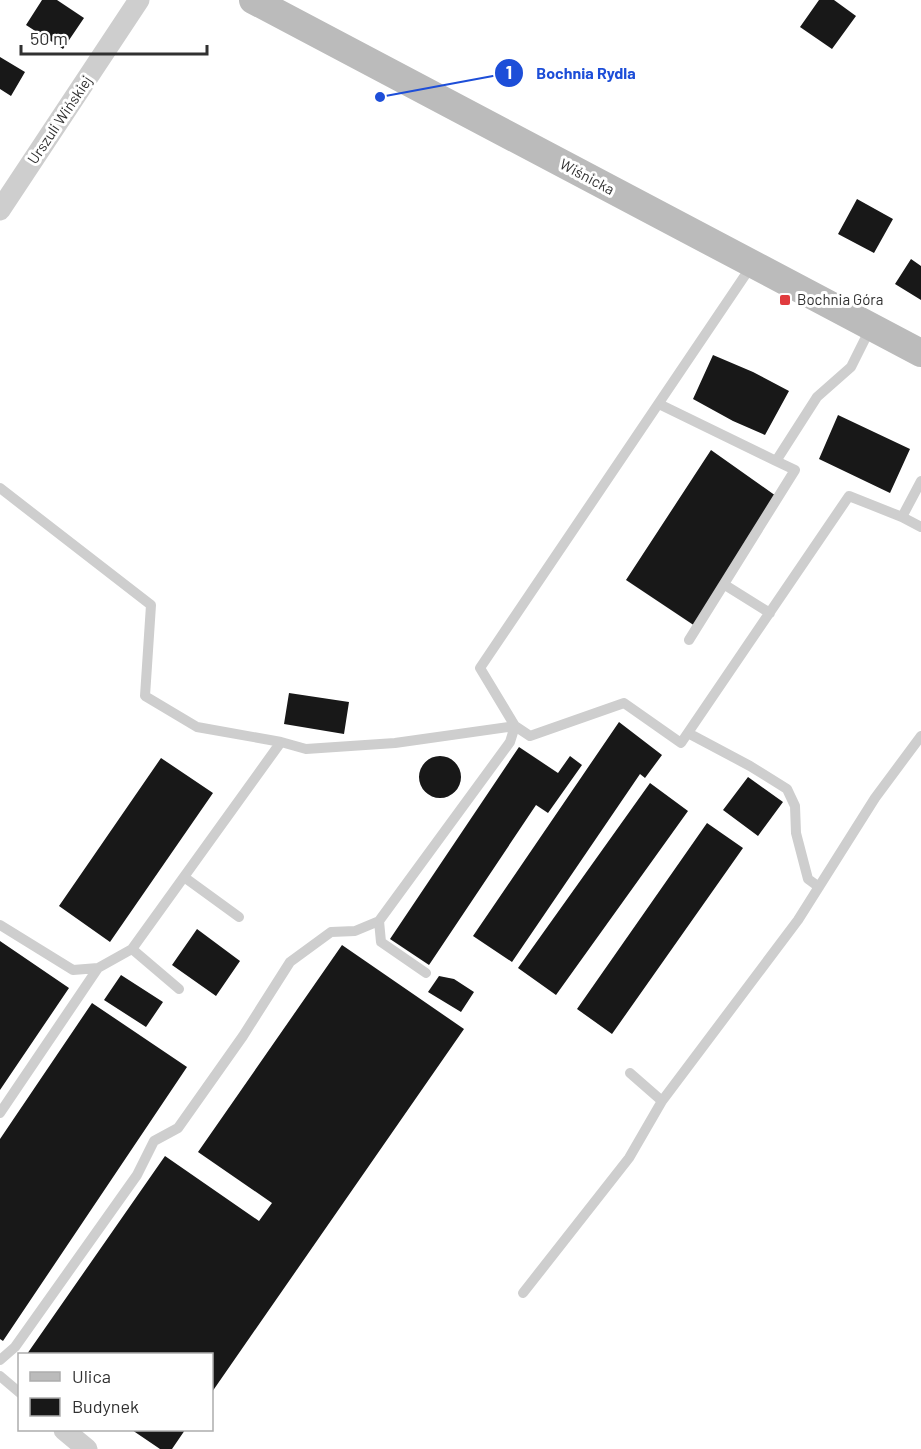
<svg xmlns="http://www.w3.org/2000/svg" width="921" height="1449" font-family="Barlow,sans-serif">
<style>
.building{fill:#181818}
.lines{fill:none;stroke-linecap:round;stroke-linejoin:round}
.service{stroke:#cecece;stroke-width:10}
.minor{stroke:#cecece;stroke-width:21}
.secondary{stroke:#bbb;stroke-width:28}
.poi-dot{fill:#e03b3e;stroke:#fff;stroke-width:2}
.labels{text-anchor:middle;stroke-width:6;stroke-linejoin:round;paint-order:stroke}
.street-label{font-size:15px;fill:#313131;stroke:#fff}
.poi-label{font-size:15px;fill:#313131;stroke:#fff;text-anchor:start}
.leader{fill:none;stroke:#1d4ed8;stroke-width:2}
.callout-dot{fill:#1d4ed8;stroke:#fff;stroke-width:2}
.mark-label{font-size:18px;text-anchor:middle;font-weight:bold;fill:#fff}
.callout-label{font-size:16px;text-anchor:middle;font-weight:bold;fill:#1d4ed8;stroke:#fff;stroke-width:6;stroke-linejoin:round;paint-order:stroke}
</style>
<rect width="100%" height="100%" fill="#fff"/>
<path class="building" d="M42,0H57L84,18L63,49L26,25Z
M819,0H834L856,16L832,49L800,27Z
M0,57L25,72L11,96L0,89Z
M857,199L893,219L874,253L838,234Z
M911,259L921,266V300L895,284Z
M713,355L753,372L789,391L765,435L733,421L693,399Z
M838,415L910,449L890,493L819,459Z
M711,450L776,496L695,626L626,580Z
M289,693L349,702L344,734L284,724Z
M619,722L662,755L645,778L640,774L512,962L473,936Z
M519,747L558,773L570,756L582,765L548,813L536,805L429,965L390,939Z
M419 777a21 21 0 1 1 42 0a21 21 0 1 1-42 0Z
M161,758L213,793L110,942L59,906Z
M748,777L783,802L758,836L723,810Z
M650,783L688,811L556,995L518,968Z
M707,823L743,848L612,1034L577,1009Z
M197,929L240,961L216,996L172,965Z
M0,941L69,988L0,1090Z
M342,945L464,1029L212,1392V1354H27L165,1156L259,1221L272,1203L198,1152Z
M121,975L163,1002L146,1027L104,1000Z
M439,976L454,979L474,992L461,1012L428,992Z
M92,1003L187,1067L3,1341L0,1339V1139Z
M132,1430H185L172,1449H160Z"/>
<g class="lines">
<path class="service" d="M659,404L776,461L817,397L851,367L871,327
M0,488L151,605L145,696L197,727L281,742L306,749L395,743L515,726L530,736L624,703L681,743L849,496L902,517L921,481
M902,517L921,527
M725,585L770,613
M689,640L795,470L776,461
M688,733L750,766L787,789L795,806L796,833L808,879L819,887
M184,877L239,917
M379,921L381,942L426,973
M0,925L73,970L98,968L132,949L281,742
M132,949L179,989
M630,1073L662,1101
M0,1113L98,968
M523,1293L629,1158L662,1101L798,920L875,798L921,736
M0,1360L15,1347L137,1175L154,1141L178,1128L243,1036L290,962L331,932L355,931L379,921L510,742L515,726L480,668L752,265
M0,1376L20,1393"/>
<path class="minor" d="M0,210L139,0
M64,1430L87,1449"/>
<path class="secondary" d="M253,0L921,353"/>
</g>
<rect class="poi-dot" x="779" y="294" width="12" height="12" rx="3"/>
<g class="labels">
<g class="street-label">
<text transform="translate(60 120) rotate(-56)" y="5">Urszuli Wińskiej</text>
<text transform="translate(587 177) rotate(28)" y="5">Wiśnicka</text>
</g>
<g class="poi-label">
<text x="797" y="305">Bochnia Góra</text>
</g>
</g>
<path class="leader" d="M380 97L509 73"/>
<g class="callout-dot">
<circle cx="380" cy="97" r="6"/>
<circle cx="509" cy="73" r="15"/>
</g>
<g class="mark-label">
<text x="509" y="79">1</text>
</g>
<g class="callout-label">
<text x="586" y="79">Bochnia Rydla</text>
</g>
<rect x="18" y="1353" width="195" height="78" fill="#ffffff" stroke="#adadad" stroke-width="1.5"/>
<rect x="30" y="1372" width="30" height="9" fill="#bbbbbb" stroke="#adadad" stroke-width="1.5"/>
<text x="72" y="1383" font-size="18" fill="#313131">Ulica</text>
<rect x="30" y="1398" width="30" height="18" fill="#181818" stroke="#adadad" stroke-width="1.5"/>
<text x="72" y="1413" font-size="18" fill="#313131">Budynek</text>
<path d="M21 45v9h186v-9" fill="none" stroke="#313131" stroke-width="3"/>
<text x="30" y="45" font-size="18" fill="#313131" stroke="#ffffff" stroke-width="4.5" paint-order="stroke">50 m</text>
</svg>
